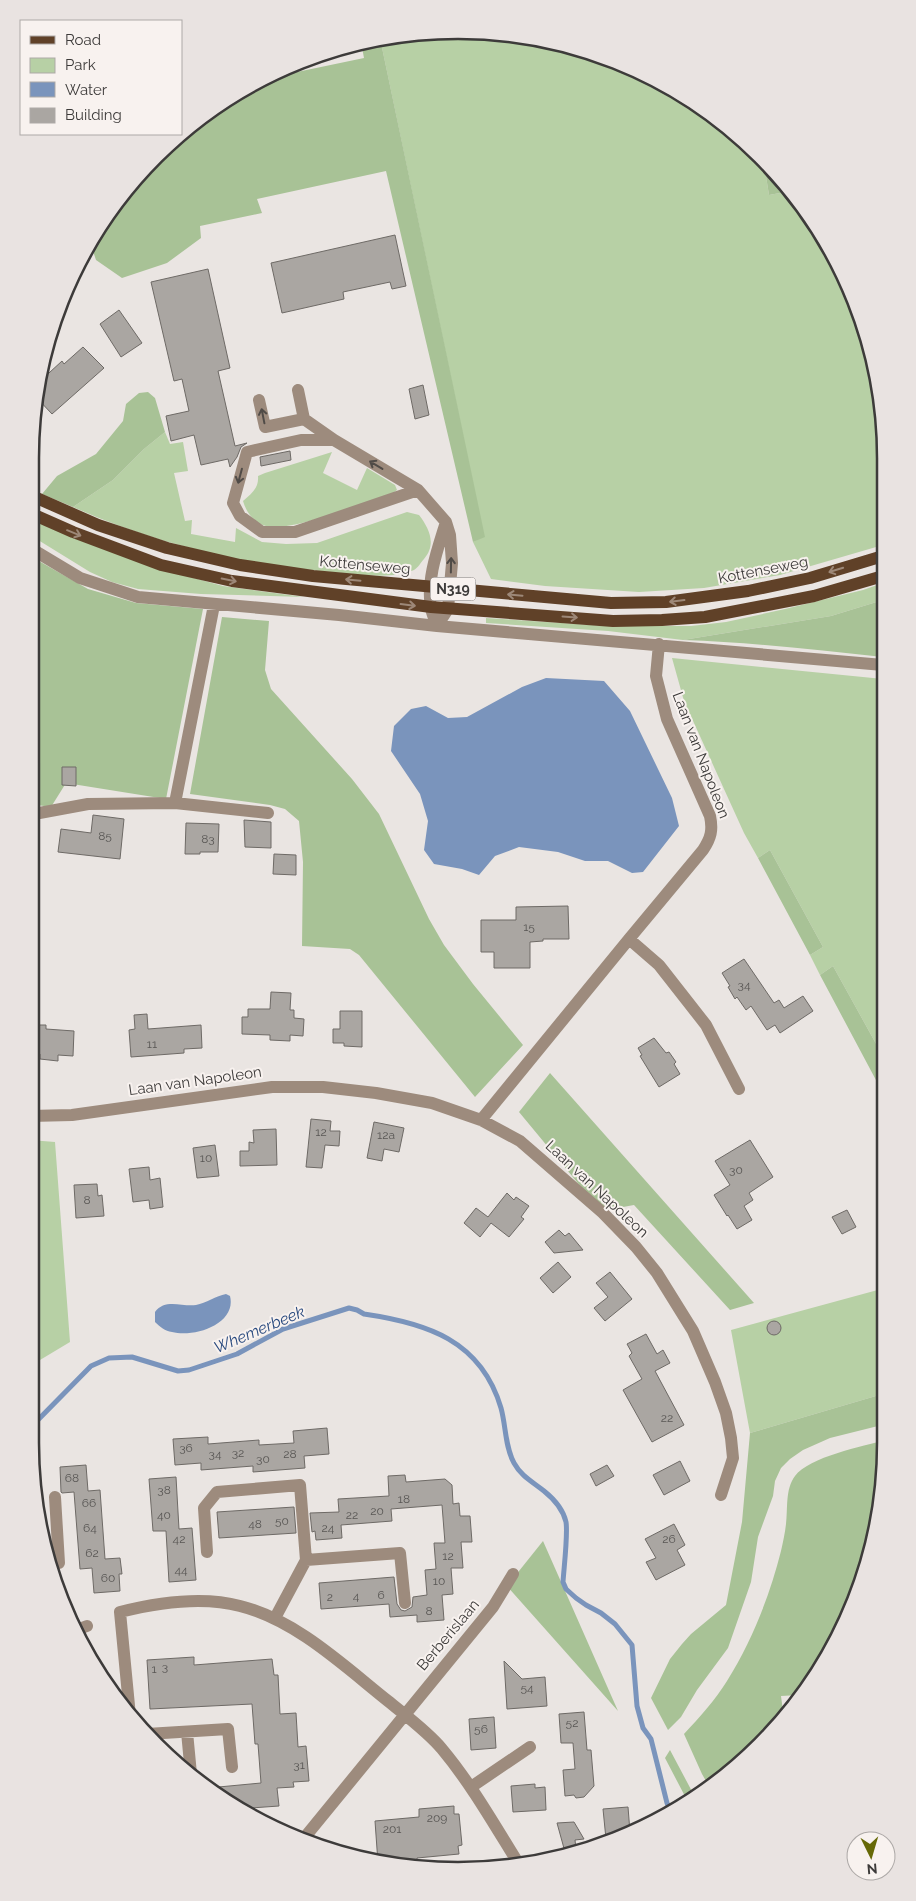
<svg xmlns="http://www.w3.org/2000/svg" width="916" height="1901" font-family="Raleway,sans-serif">
<style>
.green{fill:#b7d0a5}
.forest{fill:#a8c296}
.water{fill:#7a94bc}
.lines{fill:none;stroke-linecap:round;stroke-linejoin:round}
.stream{stroke:#7a94bc;stroke-width:5}
.building{fill:#aaa6a2;stroke:#6e6a66}
.minor{stroke:#9d8b7d;stroke-width:12}
.major{stroke:#604128;stroke-width:12}
.oneway{stroke:#504b47}
.oneway2{stroke:#9d8878}
.labels{text-anchor:middle;stroke-width:4;stroke-linejoin:round;paint-order:stroke}
.number-label{font-size:12px;fill:#585654}
.shield{fill:#f8f2ef;stroke:#757270;stroke-width:1}
.shield-label{font-size:14px;font-weight:bold;fill:#3d3b3a}
.street-label{font-size:15px;fill:#3d3b3a;stroke:#f8f2ef}
.water-label{font-size:16px;font-style:italic;fill:#28497e;stroke:#f8f2ef}
.rim{fill:none;stroke:#3d3b3a;stroke-width:2.5}
</style>
<rect width="100%" height="100%" fill="#eae5e2"/>
<path class="green" d="M458,30L542,38L622,63L718,118L764,164L769,195L791,191L797,197L853,294L882,402L883,545L780,575L704,588L639,592L545,586L491,579L473,542L484,536L380,38Z
M165,432L170,444L183,442L188,471L174,473L185,521L192,520L191,534L235,542L236,528L262,542L286,544L317,543L407,512L419,515C429,528 437,544 424,559C421,562 418,568 414,570C393,579 364,575 342,573C249,566 158,545 73,507L113,480L144,449Z
M332,452L323,473L357,490L367,468L395,485L397,490L393,493C365,502 291,533 266,526C254,523 246,512 243,501C252,493 259,488 258,476L265,473Z
M30,517L183,575L223,586L304,597L201,594L138,589L112,582L90,572L30,535Z
M883,583V600L831,616L683,640L608,631L486,623V618L608,626H691L726,622L785,609L863,590Z
M672,658L883,679L885,1060L833,966L820,975L810,955L823,947L770,850L758,858L744,833L684,701Z
M30,1140L55,1142L70,1342L30,1366Z
M885,1288L886,1393L750,1433L731,1330Z"/>
<path class="forest" d="M375,38H380L485,537L473,542L386,171L257,199L262,213L200,226L201,238L167,263L122,278L96,260L90,242L102,220L156,155L220,102L272,75L273,77L364,58L361,42Z
M764,164L791,191L769,195Z
M148,392L155,398L165,432L144,449L113,480L73,507L42,494L57,476L96,454L123,421L126,404L139,393Z
M30,556L88,589L136,603L203,609L166,799L66,783L51,807L30,804Z
M883,600V657C817,650 750,642 683,640L831,616Z
M222,617L269,621L265,670L271,689L352,779L379,814L429,919L444,945L473,984L523,1045L475,1097L359,955L350,949L302,946L303,862L299,821L285,809L270,805L190,794Z
M770,850L823,947L810,955L758,858Z
M833,966L885,1060V1097L820,975Z
M550,1073L754,1303L730,1310L634,1205L601,1211L519,1112Z
M886,1393V1424L830,1438L803,1450L790,1459L781,1468L775,1481L773,1496L758,1537L751,1582L728,1648L697,1690L681,1717L668,1730L651,1698L670,1659L682,1644L691,1634L726,1605L742,1522L750,1433Z
M886,1440L878,1527L853,1607L799,1695L781,1696L784,1719L780,1725L718,1783L710,1788L702,1774L684,1734C700,1717 715,1700 727,1681C752,1641 770,1595 781,1551C783,1542 785,1533 786,1524C788,1509 785,1489 795,1476C809,1457 863,1446 886,1440Z
M543,1541L618,1711L507,1586Z
M670,1750L695,1797L688,1802L665,1758Z"/>
<path class="water" d="M546,678L604,681L630,711L672,798L679,826L643,872L632,873L608,861H585L558,852L519,847L495,856L479,875L462,869L434,864L424,850L428,821L420,794L391,751L394,726L411,709L426,706L448,718L467,717L522,687Z
M226,1294L230,1296C237,1324 194,1338 172,1332C165,1331 160,1327 155,1322V1312C165,1298 182,1307 196,1305C206,1303 216,1296 226,1294Z"/>
<g class="lines">
<path class="stream" d="M30,1428L91,1366L109,1358L132,1357L178,1371L189,1370L237,1354L283,1329L349,1308L357,1310L364,1314C426,1323 481,1340 501,1408C506,1426 505,1447 514,1463C521,1476 533,1482 544,1491C554,1499 563,1509 566,1522C568,1534 564,1567 563,1582L566,1589L576,1598L586,1605L601,1613L615,1624L632,1645L637,1706L643,1728L651,1739L667,1803L671,1812"/>
</g>
<path class="building" d="M395,235L406,286L392,289L390,282L343,292L344,299L282,313L271,263Z
M208,269L230,368L218,371L235,446L247,443L241,447L237,457L230,467L228,459L201,465L194,435L171,441L166,416L189,411L182,379L174,381L151,282Z
M119,310L142,343L121,357L100,324Z
M83,347L104,368L52,414L36,397L37,384L62,361L64,364Z
M423,385L429,415L415,419L409,389Z
M290,451L291,460L261,466L260,457Z
M62,767H76V786L62,785Z
M93,815L124,819L120,859L58,852L61,829L91,833Z
M244,820L271,822V848L245,847Z
M186,823L219,824L218,852H200V854H185Z
M274,854L296,855V875L273,874Z
M568,906L569,939H543V941L530,942V968H494V952H481V920H516V907Z
M744,959L774,1003L779,1000L784,1008L803,996L813,1011L780,1033L775,1025L767,1030L751,1006L746,1010L737,997L735,999L728,987L730,986L722,973Z
M271,992L291,993L290,1010H294V1018L304,1019L303,1036L290,1035V1041L270,1040V1035L242,1034V1017H248V1009H270Z
M340,1011H362V1047L344,1046V1043H333V1029H340Z
M147,1014L148,1029L201,1025L202,1048L184,1049V1053L131,1057L129,1030L135,1029L134,1015Z
M31,1025H46V1029L74,1031L73,1056L58,1055V1061L40,1059V1054H34V1048H30Z
M654,1038L666,1053L669,1052L676,1062L674,1064L680,1074L659,1087L640,1056L642,1055L638,1048Z
M311,1119L331,1121L330,1131H340L339,1146L325,1145L322,1168L306,1167Z
M374,1122L404,1128L399,1152L384,1149L382,1161L367,1158Z
M276,1129L277,1165L240,1166V1151H249V1142L254,1143L253,1130Z
M750,1140L773,1177L749,1193L753,1200L744,1206L752,1220L737,1229L728,1215L727,1216L714,1195L730,1185L715,1161Z
M215,1145L219,1176L197,1178L193,1148Z
M149,1167L150,1180L160,1178L163,1207L150,1209L149,1200L133,1202L129,1169Z
M97,1184L98,1196L102,1195L104,1216L76,1218L74,1185Z
M507,1193L514,1200L516,1197L529,1206L521,1217L524,1219L509,1237L491,1223L480,1237L464,1223L476,1208L488,1217Z
M847,1210L856,1227L842,1234L832,1217Z
M559,1230L565,1236L569,1233L583,1250L554,1253L545,1242Z
M558,1262L571,1277L553,1293L540,1278Z
M610,1272L632,1299L605,1321L594,1308L608,1297L596,1283Z
M767 1328a7 7 0 1 1 14 0a7 7 0 1 1-14 0Z
M646,1334L657,1354L663,1350L670,1363L655,1371L684,1425L652,1442L623,1390L642,1379L629,1356L632,1353L627,1344Z
M327,1428L329,1454L304,1456L305,1468L253,1472V1466L201,1470V1463L175,1465L173,1439L208,1437V1444L259,1440V1445L294,1443L293,1431Z
M680,1461L690,1481L664,1495L653,1475Z
M86,1465L88,1491L100,1490L105,1559L120,1558L122,1574H119L120,1591L94,1593L92,1568L80,1569L74,1492L62,1493L61,1492L60,1467Z
M607,1465L614,1476L596,1486L590,1474Z
M405,1475L406,1482L445,1479L452,1485L453,1504L459,1503L460,1516H470L472,1542H461L463,1568H451L453,1594L442,1595L444,1620L417,1622V1615L390,1617L389,1604L321,1609L319,1583L394,1577L397,1604L401,1610L405,1611L412,1607L413,1597L427,1595L425,1570L436,1569L434,1543H445L442,1505L391,1509L392,1521L341,1525L342,1538L316,1540L315,1531L312,1532L310,1513L339,1512L338,1499L389,1496L388,1476Z
M176,1477L179,1529L192,1528L196,1580L169,1582L166,1531H153L149,1479Z
M294,1507L296,1533L219,1538L217,1512Z
M674,1524L685,1545L677,1550L685,1565L656,1580L646,1562L656,1558L645,1539Z
M194,1657V1665L272,1659L274,1675H278L280,1714L296,1713L298,1747L306,1746L309,1781L293,1782L294,1787L277,1788L279,1806L237,1809L208,1788L261,1783L258,1744H255L252,1704L150,1709L147,1660Z
M504,1661L522,1679L545,1677L547,1706L507,1709Z
M584,1712L587,1750H591L594,1786L584,1797L576,1798L574,1795L565,1796L563,1770L575,1769L573,1743H561L559,1714Z
M494,1717L496,1748L471,1750L469,1719Z
M535,1784V1788L545,1787L546,1810L513,1812L511,1786Z
M454,1806V1814H459L462,1845L458,1846L459,1854L417,1858V1861L406,1862L378,1863L375,1821L419,1817V1809Z
M628,1807L630,1832L606,1839L603,1809Z
M574,1822L584,1839L575,1840L576,1849L565,1852L557,1823Z"/>
<g class="lines">
<path class="minor" d="M298,390L304,419L334,440
M259,400L265,427L304,419
M418,490L295,532H262L240,516L233,503L247,452L301,440H334L418,490L446,522L450,535L452,563L448,609L437,626
M30,548L80,578L138,597L339,615L437,626L883,665
M437,626C435,620 432,614 431,608C426,580 438,548 446,522
M175,803L214,605
M34,814L88,804L175,803L268,813
M629,939L659,965L706,1025L739,1089
M30,1116L72,1115L272,1087H323L376,1093L432,1103L481,1120L520,1141L603,1213L636,1247L657,1273L693,1331L715,1382L726,1413L731,1438L733,1458L721,1495
M481,1120L629,939L703,850C711,838 713,830 710,816L667,719L656,676L659,644
M207,1552L204,1508L217,1492L300,1485L306,1560L275,1618
M306,1560L400,1553L405,1603
M50,1563H59L55,1497
M79,1629L87,1626
M130,1716L120,1612C156,1603 203,1596 240,1606C296,1620 344,1666 388,1701C405,1715 428,1732 442,1749C472,1785 495,1826 520,1866
M187,1732L191,1774
M147,1734L228,1729L232,1767
M471,1787L530,1747
M305,1837L493,1607L513,1574"/>
<path class="major" d="M30,495L98,525L167,548L240,565L313,576L611,603L666,602L748,591L810,578L883,556
M30,513L73,532L161,565L232,581L431,607L613,621L662,620L705,617L814,596L883,576"/>
</g>
<defs><path id="oneway-shaft" d="M-6 0H5M1.5-3L5.5 0L1.5 3" fill="none" stroke-width="1.6" stroke-linecap="round" stroke-linejoin="round" transform="scale(1.25)"/></defs>
<g class="oneway">
<use href="#oneway-shaft" transform="translate(263 416) rotate(-101)"/>
<use href="#oneway-shaft" transform="translate(376 465) rotate(-149)"/>
<use href="#oneway-shaft" transform="translate(240 476) rotate(105)"/>
<use href="#oneway-shaft" transform="translate(451 565) rotate(-89)"/>
</g>
<g class="oneway2">
<use href="#oneway-shaft" transform="translate(74 533) rotate(22)"/>
<use href="#oneway-shaft" transform="translate(836 570) rotate(163)"/>
<use href="#oneway-shaft" transform="translate(229 580) rotate(11)"/>
<use href="#oneway-shaft" transform="translate(353 580) rotate(-175)"/>
<use href="#oneway-shaft" transform="translate(515 595) rotate(-175)"/>
<use href="#oneway-shaft" transform="translate(677 601) rotate(173)"/>
<use href="#oneway-shaft" transform="translate(408 605) rotate(7)"/>
<use href="#oneway-shaft" transform="translate(570 617) rotate(4)"/>
</g>
<g class="labels">
<g class="number-label">
<text x="105" y="840">85</text>
<text x="208" y="843">83</text>
<text x="529" y="931">15</text>
<text x="744" y="989">34</text>
<text x="152" y="1048">11</text>
<text x="321" y="1136">12</text>
<text x="386" y="1139">12a</text>
<text x="206" y="1162">10</text>
<text x="736" y="1174">30</text>
<text x="87" y="1204">8</text>
<text x="667" y="1422">22</text>
<text x="186" y="1452">36</text>
<text x="238" y="1457">32</text>
<text x="215" y="1458">34</text>
<text x="290" y="1458">28</text>
<text x="263" y="1463">30</text>
<text x="72" y="1482">68</text>
<text x="164" y="1494">38</text>
<text x="404" y="1503">18</text>
<text x="89" y="1507">66</text>
<text x="377" y="1515">20</text>
<text x="164" y="1519">40</text>
<text x="352" y="1519">22</text>
<text x="282" y="1525">50</text>
<text x="255" y="1528">48</text>
<text x="90" y="1532">64</text>
<text x="328" y="1532">24</text>
<text x="179" y="1543">42</text>
<text x="669" y="1543">26</text>
<text x="92" y="1557">62</text>
<text x="448" y="1560">12</text>
<text x="181" y="1574">44</text>
<text x="108" y="1582">60</text>
<text x="439" y="1585">10</text>
<text x="381" y="1599">6</text>
<text x="356" y="1600">4</text>
<text x="330" y="1601">2</text>
<text x="429" y="1615">8</text>
<text x="165" y="1671">3</text>
<text x="154" y="1673">1</text>
<text x="527" y="1692">54</text>
<text x="572" y="1727">52</text>
<text x="481" y="1733">56</text>
<text x="299" y="1769">31</text>
<text x="437" y="1822">209</text>
<text x="392" y="1833">201</text>
</g>
<rect class="shield" x="430.5" y="577.5" width="45" height="23" rx="4"/>
<g class="shield-label">
<text x="453" y="594">N319</text>
</g>
<g class="street-label">
<text transform="translate(365 565) rotate(5)" y="5">Kottenseweg</text>
<text transform="translate(763 570) rotate(-11)" y="5">Kottenseweg</text>
<text transform="translate(701 755) rotate(69)" y="5">Laan van Napoleon</text>
<text transform="translate(195 1081) rotate(-8)" y="5">Laan van Napoleon</text>
<text transform="translate(597 1189) rotate(43)" y="5">Laan van Napoleon</text>
<text transform="translate(448 1635) rotate(-50)" y="5">Berberislaan</text>
</g>
<g class="water-label">
<text transform="translate(259 1329) rotate(-23)" y="6">Whemerbeek</text>
</g>
</g>
<path d="M0 0H916V1901H0ZM458 39H458A419 419 0 0 1 877 458V1443A419 419 0 0 1 458 1862H458A419 419 0 0 1 39 1443V458A419 419 0 0 1 458 39Z" fill="#e9e3e1" fill-rule="evenodd"/>
<path class="rim" d="M458 39H458A419 419 0 0 1 877 458V1443A419 419 0 0 1 458 1862H458A419 419 0 0 1 39 1443V458A419 419 0 0 1 458 39Z"/>
<rect x="20" y="20" width="162" height="115" fill="#f8f2ef" stroke="#ada9a7"/>
<rect x="30" y="36" width="25" height="8" fill="#604128" stroke="#ada9a7"/>
<text x="65" y="45" font-size="15" fill="#3d3b3a">Road</text>
<rect x="30" y="58" width="25" height="15" fill="#b7d0a5" stroke="#ada9a7"/>
<text x="65" y="70" font-size="15" fill="#3d3b3a">Park</text>
<rect x="30" y="82" width="25" height="15" fill="#7a94bc" stroke="#ada9a7"/>
<text x="65" y="95" font-size="15" fill="#3d3b3a">Water</text>
<rect x="30" y="108" width="25" height="15" fill="#aaa6a2" stroke="#ada9a7"/>
<text x="65" y="120" font-size="15" fill="#3d3b3a">Building</text>
<g transform="translate(871 1856) rotate(175)"><circle r="24" fill="#f8f2ef" stroke="#ada9a7"/>
<path d="M0-4L9 19L0 12L-9 19Z" fill="#666907"/>
<text y="-8" font-size="14" font-weight="bold" text-anchor="middle" fill="#3d3b3a">N</text>
</g>
</svg>
